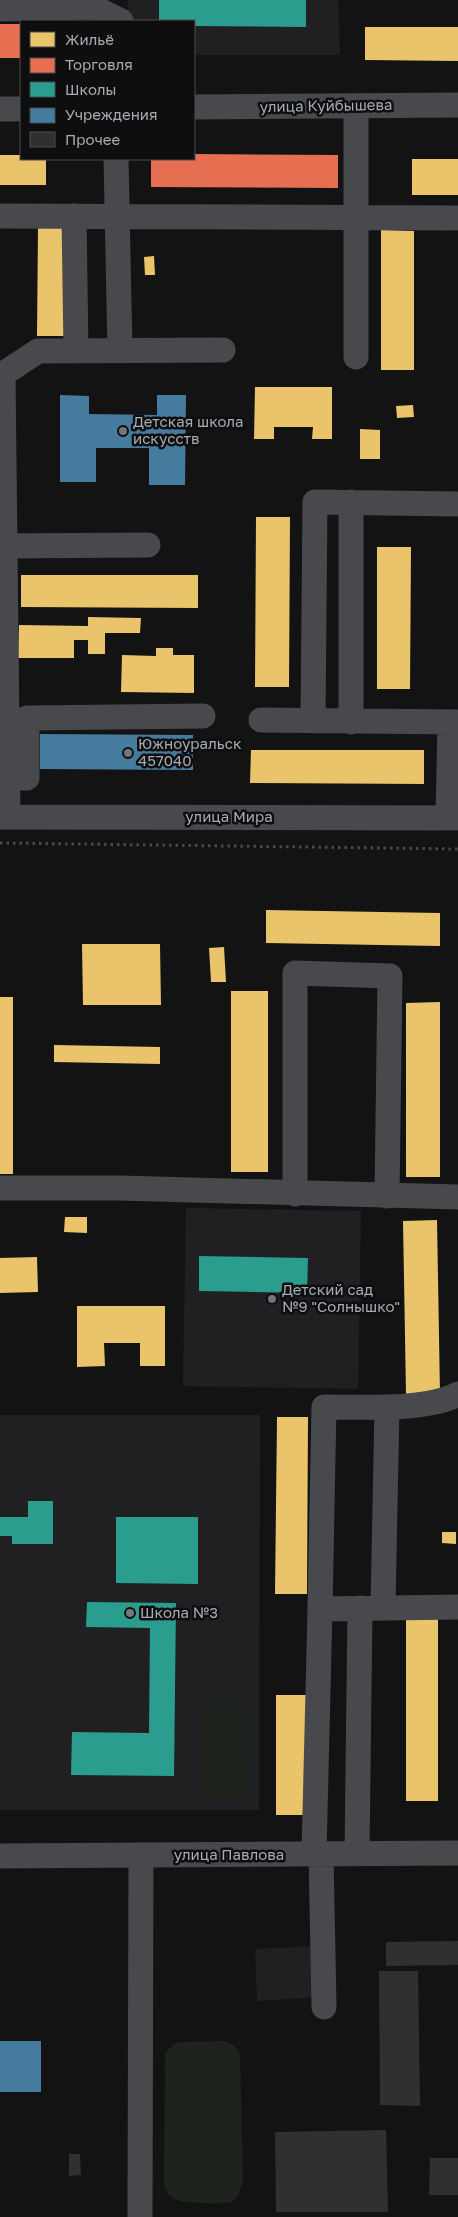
<svg xmlns="http://www.w3.org/2000/svg" width="458" height="2217" font-family="'Golos Text',sans-serif">
<style>
.built{fill:#202022}
.green{fill:#1e231e}
.homes{fill:#e9c46a}
.shops{fill:#e76f51}
.schools{fill:#2a9d8f}
.public{fill:#457b9d}
.building{fill:#2f3031}
.lines{fill:none;stroke-linecap:round;stroke-linejoin:round}
.path{stroke:#494a4d;stroke-width:3;stroke-dasharray:2.5 4;stroke-linecap:butt}
.minor{stroke:#48494c;stroke-width:25}
.poi-dot{fill:#73767b;stroke:#0e0e0f;stroke-width:2}
.labels{text-anchor:middle;stroke-width:5;stroke-linejoin:round;paint-order:stroke}
.street-label{font-size:15px;fill:#a6abb3;stroke:#0e0e0f}
.poi-label{font-size:15px;fill:#a6abb3;stroke:#0e0e0f;text-anchor:start}
</style>
<rect width="100%" height="100%" fill="#131314"/>
<path class="built" d="M128,0H338L340,55H194V21H127Z
M186,1208L361,1211L358,1389L183,1386Z
M0,1415H260L259,1810H0Z
M318,1946L321,1997L257,2001L255,1949Z"/>
<path class="green" d="M201,1701L251,1702L250,1801H200Z
M223,2041C232,2043 237,2046 240,2055L243,2183L237,2197L232,2202C223,2204 213,2203 204,2203C187,2202 166,2204 164,2182L165,2053L174,2044L181,2042Z"/>
<path class="homes" d="M365,27H458V61L365,60Z
M0,155H21V159H46V185H0Z
M412,159H458V195H412Z
M38,228H69L68,336H37Z
M381,230L414,231V370H381Z
M154,256L155,275H145L144,257Z
M255,387H332V439H312L313,427H274V439H254Z
M413,405L414,417L397,418L396,406Z
M360,429L380,430V459H360Z
M256,517H290L289,687H255Z
M377,547H411L410,689H377Z
M21,575H198V608L21,607Z
M88,617L141,618L140,633H105V654H88V640H74V658H18L19,625L88,626Z
M156,648H173V655H194V693L121,692L122,655L156,656Z
M251,750H424V784L250,783Z
M266,910L440,913V946L266,943Z
M82,944H160L161,1005H83Z
M224,947L226,982H211L209,948Z
M231,991H268V1172H231Z
M0,997H13V1174H0Z
M440,1002V1177H406V1003Z
M54,1045L160,1047V1064L54,1062Z
M65,1217H87V1233L64,1232Z
M437,1220L440,1393L406,1394L403,1221Z
M37,1257L38,1292L0,1293V1258Z
M77,1306H165V1366H140V1343H104L105,1366L77,1367Z
M277,1417H308L307,1594H275Z
M442,1532H456V1544L442,1543Z
M406,1614H438V1801H406Z
M276,1695H307V1815H276Z"/>
<path class="shops" d="M0,24H21V58H0Z
M194,154L338,155V188L151,187V159H194Z"/>
<path class="schools" d="M159,0H306V27L194,26V21H159Z
M199,1256L308,1258L307,1293L199,1291Z
M28,1501H53V1544H12V1536H0V1517H28Z
M116,1517H198V1584L116,1583Z
M87,1602L176,1603L174,1776L71,1775L72,1732L149,1733L150,1628L86,1627Z"/>
<path class="public" d="M60,395L89,396V414L157,415V395H186L185,485H149V448H96V482H60Z
M40,734L193,735V770L40,769Z
M0,2041H41V2092H0Z"/>
<path class="building" d="M458,1941V1965L386,1966V1942Z
M379,1971H418L420,2106L380,2105Z
M386,2130L388,2212H276L275,2132Z
M69,2154H80L81,2175L69,2176Z
M430,2158H458V2195H429Z"/>
<g class="lines">
<path class="path" d="M0,843L458,849"/>
<path class="minor" d="M0,9L93,7L121,21
M194,107L458,105
M0,109H21
M116,159L120,351
M0,216L458,218
M74,216L76,351
M356,357V106
M0,546L148,545
M261,720L458,722
M313,721L315,502L458,504
M351,722V502
M8,778H27V718L203,716
M0,817L458,818
M8,817L3,374L38,351L223,350
M448,818L450,722
M0,1188H119L458,1197
M295,1194V973L390,976L387,1196
M458,1394C427,1411 361,1407 324,1407L320,1609L458,1607
M383,1608L387,1407
M314,1854L320,1609
M321,1854L324,2007
M357,1854L360,1608
M0,1856L458,1853
M140,2217L141,1855"/>
</g>
<g class="poi-dot">
<circle cx="123" cy="431" r="5"/>
<circle cx="128" cy="753" r="5"/>
<circle cx="272" cy="1299" r="5"/>
<circle cx="130" cy="1613" r="5"/>
</g>
<g class="labels">
<g class="street-label">
<text transform="translate(326 106) rotate(-1)" y="5">улица Куйбышева</text>
<text x="229" y="822">улица Мира</text>
<text x="229" y="1860">улица Павлова</text>
</g>
<g class="poi-label">
<text x="133" y="427">Детская школа<tspan x="133" dy="17">искусств</tspan></text>
<text x="138" y="749">Южноуральск<tspan x="138" dy="17">457040</tspan></text>
<text x="282" y="1295">Детский сад<tspan x="282" dy="17">№9 "Солнышко"</tspan></text>
<text x="140" y="1618">Школа №3</text>
</g>
</g>
<rect x="20" y="20" width="175" height="140" fill="#0e0e0f" stroke="#4b4d51"/>
<rect x="30" y="32" width="25" height="15" fill="#e9c46a" stroke="#4b4d51"/>
<text x="65" y="45" font-size="15" fill="#a6abb3">Жильё</text>
<rect x="30" y="58" width="25" height="15" fill="#e76f51" stroke="#4b4d51"/>
<text x="65" y="70" font-size="15" fill="#a6abb3">Торговля</text>
<rect x="30" y="82" width="25" height="15" fill="#2a9d8f" stroke="#4b4d51"/>
<text x="65" y="95" font-size="15" fill="#a6abb3">Школы</text>
<rect x="30" y="108" width="25" height="15" fill="#457b9d" stroke="#4b4d51"/>
<text x="65" y="120" font-size="15" fill="#a6abb3">Учреждения</text>
<rect x="30" y="132" width="25" height="15" fill="#2f3031" stroke="#4b4d51"/>
<text x="65" y="145" font-size="15" fill="#a6abb3">Прочее</text>
</svg>
